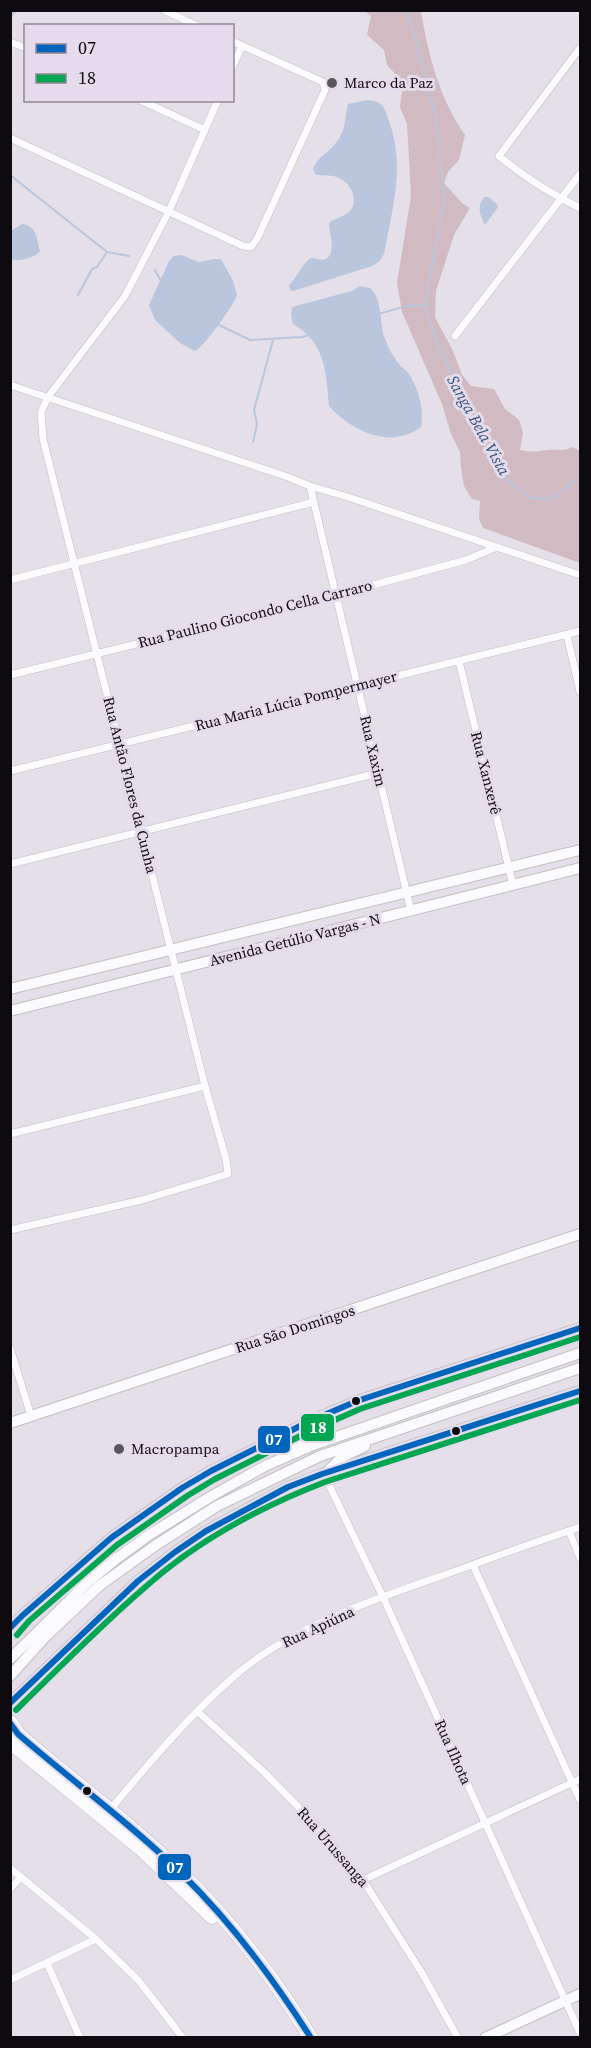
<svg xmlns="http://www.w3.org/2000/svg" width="591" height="2048" font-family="'Source Serif 4',serif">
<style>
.forest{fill:#d2bac2}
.water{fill:#b9c6de}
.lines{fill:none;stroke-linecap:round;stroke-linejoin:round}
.stream{stroke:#b9c6de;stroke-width:2}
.street-casing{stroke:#c2bec4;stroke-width:8}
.secondary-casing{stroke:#c2bec4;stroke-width:12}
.primary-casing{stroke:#c2bec4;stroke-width:12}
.highway-casing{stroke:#c2bec4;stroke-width:15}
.street{stroke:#fbfafc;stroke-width:7}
.secondary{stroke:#fbfafc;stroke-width:10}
.primary{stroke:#fbfafc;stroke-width:10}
.highway{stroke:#fbfafc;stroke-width:14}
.bus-1-casing{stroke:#e5dbec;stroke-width:10}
.bus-2-casing{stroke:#e5dbec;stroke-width:10}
.bus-1{stroke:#0065bd;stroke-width:6}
.bus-2{stroke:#00a651;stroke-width:6}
.poi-dot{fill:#59555c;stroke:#e5dbec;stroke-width:2}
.bus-dot{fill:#0e0b10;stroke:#e5dbec;stroke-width:2}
.labels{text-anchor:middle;stroke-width:6;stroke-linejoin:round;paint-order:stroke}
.poi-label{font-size:15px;fill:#0e0b10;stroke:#e5dbec;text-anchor:start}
.street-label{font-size:15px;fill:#0e0b10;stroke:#e5dbec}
.water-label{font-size:16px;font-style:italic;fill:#35527d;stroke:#e5dbec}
.line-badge{stroke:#e5dbec;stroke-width:2}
.badge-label{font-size:16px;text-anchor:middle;font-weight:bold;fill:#fff}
</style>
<rect width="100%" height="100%" fill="#e4dfe8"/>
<path class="forest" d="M365,11H421C428,54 439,98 465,135L459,160L448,172L444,183L462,203L470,208L454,235L436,291L435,317L453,351L462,375L471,386L494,389L505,409L519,420L523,433L520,450C535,453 536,451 549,450C560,449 562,452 573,447L580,451V563L483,528L479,519L480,501L472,499L464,486L461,468L460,452L451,434L442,404L402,312L397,283L411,196L407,124L400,107L402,92L398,77L387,65L384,50L367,35L371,16Z"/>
<path class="water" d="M367,100C384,101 385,109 390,124C405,167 392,211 384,254L380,261L372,266L293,291L290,290L289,285C298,277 302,263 311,258C315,258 323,261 326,259C337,252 329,232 329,223C335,218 344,217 350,211C359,200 351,183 339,178C332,174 323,177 315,174L313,169C318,156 327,154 335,144C347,130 344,120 348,104Z
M485,197H488L497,204L498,207L485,225C480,216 476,205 485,197Z
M22,224C37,226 37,239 40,252C32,258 21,262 11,259V231Z
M181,255L199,262L214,259H221L233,281L237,295C234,305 203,348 195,351L180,343L155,320L149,305L169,261L174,256Z
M360,286L370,288C383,301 379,319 384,336C387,346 392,355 399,364C402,368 406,370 409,374C419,390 424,409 421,427C390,450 352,431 329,406C326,372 326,343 293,324L291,315L292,307L352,291Z"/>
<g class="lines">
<path class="stream" d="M403,10L410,19L436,116L444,202L425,305L438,346L449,367L455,387L469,413L490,439L501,472L519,490L532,498L548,499L556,497L574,480H580
M10,18L16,10
M10,175L107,252L129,256
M155,270L161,281
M78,295L92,269L97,267L107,252
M378,314L407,306L425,305
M217,324L250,340L302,337L309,335
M253,442L257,424L254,410L273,340"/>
<defs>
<path id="street" d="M164,10L197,26
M10,42L26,48
M580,48L499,156C524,177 551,194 580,208
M232,68L242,46
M140,100L205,130
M10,138L243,246L251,247L257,239L325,90L323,82L232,41
M455,336L580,174
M10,385L288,477L310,486L351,498L580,575
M310,486L411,911
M10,580L314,502
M567,635L580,692
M459,661L513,885
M10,675L336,595L466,560L497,547
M10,771L580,631
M10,864L378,773
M10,1134L205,1086
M10,1230L142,1200L228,1174L226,1159L205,1086L43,439L41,412L48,397L125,296L169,211L218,100
M10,1348L31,1416
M322,1474L331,1489L383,1597L580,2033
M569,1531L580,1558
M473,1565L580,1800
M197,1711L265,1773L314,1823L363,1880L422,1973L458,2038
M110,1810C149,1763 191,1713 238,1673C294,1626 378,1598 447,1574C491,1558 536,1542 580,1527
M10,1868L96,1939L139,1981L183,2038
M363,1880L580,1779
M10,1889L21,1877
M47,1963L80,2038
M10,1980L96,1939"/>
<path id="secondary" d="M10,989L580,850
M10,1011L580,868
M10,1423L580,1234
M10,1629L23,1615L111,1538L182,1488L211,1471L308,1422L357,1401L580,1328
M10,1703L138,1581L175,1552L206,1531L288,1487L322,1474L580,1391
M485,2038L580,1994"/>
<path id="primary" d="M287,1453L333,1411
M326,1473L342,1457L365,1446
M10,1659L90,1580L116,1559L149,1535L210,1497L265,1466L313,1445L580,1353
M10,1676L46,1636L99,1586L156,1545L217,1506L320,1456L580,1368"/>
<path id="highway" d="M10,1722L18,1734L33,1747C82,1788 134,1827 180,1872C231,1921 274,1978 311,2038
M10,1742L140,1848L212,1917"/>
</defs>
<use href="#street" class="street-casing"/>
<use href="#secondary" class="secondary-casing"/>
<use href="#primary" class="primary-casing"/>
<use href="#highway" class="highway-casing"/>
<use href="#street" class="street"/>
<use href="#secondary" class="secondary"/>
<use href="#primary" class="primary"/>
<use href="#highway" class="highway"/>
<defs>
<path id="bus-1" d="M10,1628L23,1615L111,1538L182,1488L211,1471L308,1422L357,1401L580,1328
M10,1703L138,1581L175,1552L206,1531L288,1487L322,1474L580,1391
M10,1723L18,1734C72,1781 130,1823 181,1873C231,1922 273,1978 311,2038"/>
<path id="bus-2" d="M17,1635L29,1621L117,1545L187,1496L215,1479L312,1430L360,1409L580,1337
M16,1710C58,1669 99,1627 143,1589C195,1542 260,1507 325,1482L580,1400"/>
</defs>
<use href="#bus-1" class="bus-1-casing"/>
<use href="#bus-2" class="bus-2-casing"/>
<use href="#bus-1" class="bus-1"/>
<use href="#bus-2" class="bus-2"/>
</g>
<g class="poi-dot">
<circle cx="332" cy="83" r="6"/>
<circle cx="119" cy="1449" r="6"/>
</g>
<g class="bus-dot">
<circle cx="356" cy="1401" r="5"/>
<circle cx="456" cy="1431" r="5"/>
<circle cx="87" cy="1791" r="5"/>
</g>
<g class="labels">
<g class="poi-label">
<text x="344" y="88">Marco da Paz</text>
<text x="131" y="1454">Macropampa</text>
</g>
<g class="street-label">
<text transform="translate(255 614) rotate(-14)" y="5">Rua Paulino Giocondo Cella Carraro</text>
<text transform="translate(296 701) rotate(-14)" y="5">Rua Maria Lúcia Pompermayer</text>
<text transform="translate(373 751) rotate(77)" y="5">Rua Xaxim</text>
<text transform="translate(486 773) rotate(76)" y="5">Rua Xanxerê</text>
<text transform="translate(130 785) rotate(76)" y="5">Rua Antão Flores da Cunha</text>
<text transform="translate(295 940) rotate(-14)" y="5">Avenida Getúlio Vargas - N</text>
<text transform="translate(295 1329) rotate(-18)" y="5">Rua São Domingos</text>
<text transform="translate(318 1627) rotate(-25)" y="5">Rua Apiúna</text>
<text transform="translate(453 1752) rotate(66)" y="5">Rua Ilhota</text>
<text transform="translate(333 1847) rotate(49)" y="5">Rua Urussanga</text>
</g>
<g class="water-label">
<text transform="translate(479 425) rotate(61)" y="6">Sanga Bela Vista</text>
</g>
</g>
<g class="line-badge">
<rect x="300" y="1413" width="35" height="29" rx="6" fill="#00a651"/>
<rect x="257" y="1425" width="34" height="29" rx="6" fill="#0065bd"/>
<rect x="157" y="1853" width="35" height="28" rx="6" fill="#0065bd"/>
</g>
<g class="badge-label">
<text x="318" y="1433">18</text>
<text x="274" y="1445">07</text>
<text x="175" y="1873">07</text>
</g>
<rect width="591" height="2048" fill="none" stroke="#0e0b10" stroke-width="24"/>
<rect x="24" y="24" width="210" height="78" fill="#e5dbec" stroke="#8f8894" stroke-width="1.5"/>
<rect x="36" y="44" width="30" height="9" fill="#0065bd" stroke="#8f8894" stroke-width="1.5"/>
<text x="78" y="54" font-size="18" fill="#0e0b10">07</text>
<rect x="36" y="74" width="30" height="9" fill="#00a651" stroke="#8f8894" stroke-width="1.5"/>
<text x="78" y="84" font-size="18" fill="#0e0b10">18</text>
</svg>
